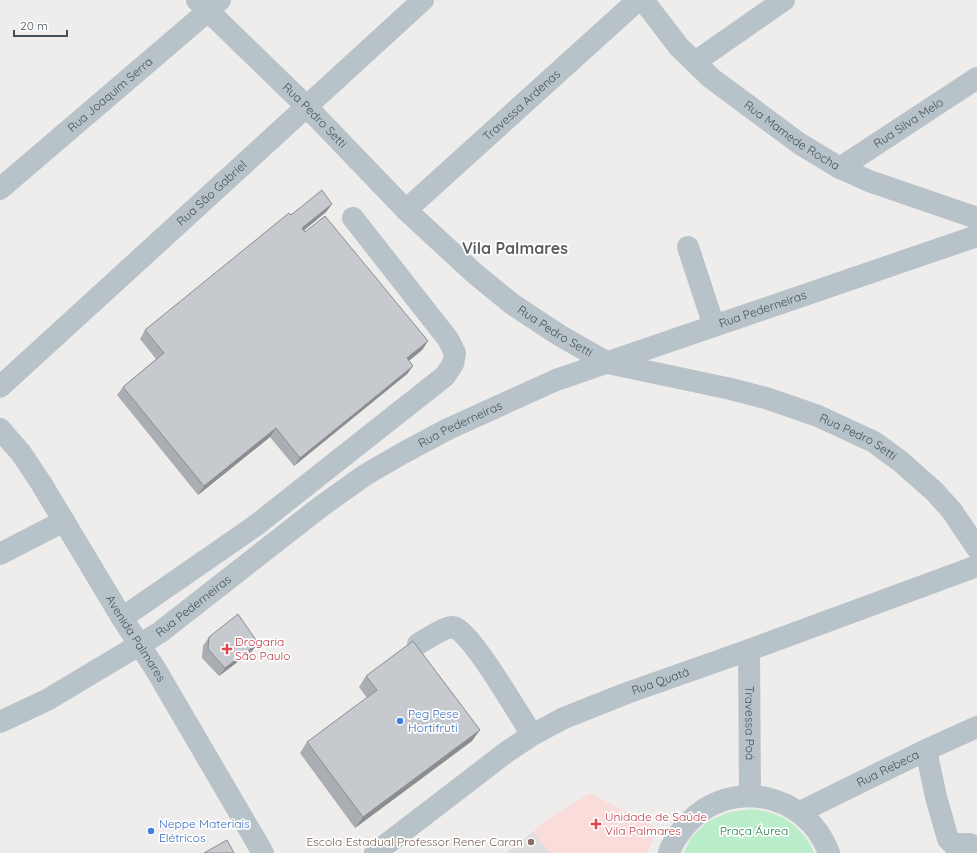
<svg xmlns="http://www.w3.org/2000/svg" width="977" height="853" font-family="Quicksand,sans-serif">
<style>
.education{fill:#e0ddde}
.medical{fill:#fadcdb}
.green{fill:#baeeca}
.lines{fill:none;stroke-linecap:round;stroke-linejoin:round}
.minor{stroke:#b8c2c9;stroke-width:22}
.wall{fill:#aaaeb2}
.shaded-wall{fill:#8b8d91}
.building{fill:#c6cacf;stroke:#8b8d91}
.health-dot{fill:#e0444e;stroke:#fff;stroke-width:1.5}
.shop-dot{fill:#3f7fe0;stroke:#fff;stroke-width:1.5}
.education-dot{fill:#8d6e63;stroke:#fff;stroke-width:1.5}
.labels{text-anchor:middle;stroke-width:3.5;stroke-linejoin:round;paint-order:stroke}
.street-label{font-size:12px;fill:#455159;stroke:#fff}
.health-label{font-size:12px;fill:#be3a42;stroke:#fff;text-anchor:start}
.shop-label{font-size:12px;fill:#366cbe;stroke:#fff;text-anchor:start}
.park-label{font-size:12px;fill:#177a41;stroke:#fff}
.education-label{font-size:12px;fill:#785e54;stroke:#fff;text-anchor:end}
.district-label{font-size:16px;font-weight:bold;fill:#595d61;stroke:#fff}
</style>
<rect width="100%" height="100%" fill="#efecec"/>
<path class="education" d="M533,832L550,853H506Z"/>
<path class="medical" d="M590,793L658,829L647,853H550L533,832L548,819Z"/>
<path class="green" d="M752,809C759,810 767,811 774,814C792,820 808,836 814,853H684L690,839L707,822L729,812Z"/>
<g class="lines">
<g class="minor">
<path id="s1" d="M197,0L307,107L406,210L473,272L512,304L559,335L608,363L731,389L769,399L818,416L874,442L900,461L935,492L952,511L977,548"/>
<path id="s2" d="M643,0L679,47L711,78L800,144L840,168L869,181L977,218"/>
<path d="M695,62L784,0"/>
<path id="s3" d="M840,168L977,78"/>
<path id="s4" d="M0,189L208,11L220,0"/>
<path id="s5" d="M406,210L638,0"/>
<path d="M688,247L714,326"/>
<path id="s6" d="M0,387L423,0"/>
<path id="s7" d="M0,429L21,453L41,483L122,618L156,670L263,853"/>
<path d="M0,554L64,521"/>
<path d="M122,618L255,526L445,376L453,364L455,353L448,339L353,218"/>
<path d="M418,644C427,639 444,627 453,627C469,628 521,718 532,735"/>
<path id="s8" d="M749,650L750,796"/>
<path id="s9" d="M0,722L47,700L159,633L319,508L365,475L403,453L448,429L556,380L977,236"/>
<path d="M926,750L936,797L948,839L953,844H970"/>
<path id="s10" d="M800,812L926,750L977,727"/>
<path id="s11" d="M375,853L508,751L532,735L564,718L627,693L749,650L977,566"/>
<path d="M669,853C672,842 680,832 687,824C731,776 807,793 829,853"/>
</g>
</g>
<path class="wall" d="M332,204L326,212L304,230L428,341L422,350L409,361L413,366L407,374L294,466L270,437L198,495L117,395L123,387L156,359L140,339L145,330L291,215Z
M209,637L258,643L252,651L219,676L202,658L203,646Z
M366,676L472,741L355,828L300,753L307,742L367,698L359,687Z"/>
<path class="shaded-wall" d="M332,204L326,212L296,237L302,228Z
M428,341L422,350L401,367L407,358Z
M413,366L407,374L294,466L300,458Z
M276,428L270,437L198,495L204,486Z
M258,643L252,651L219,676L225,668Z
M480,730L472,741L355,828L363,817Z"/>
<path class="building" d="M322,190L332,204L302,228L305,232L325,216L428,341L407,358L413,366L300,458L276,428L204,486L123,387L164,353L145,330L289,213L291,215Z
M238,614L258,643L225,668L208,649L209,637Z
M413,641L480,730L363,817L307,742L377,690L366,676Z
M227,840L234,853H204Z"/>
<g class="health-dot">
<path d="M225 643h4v4h4v4h-4v4h-4v-4h-4v-4h4z"/>
<path d="M594 818h4v4h4v4h-4v4h-4v-4h-4v-4h4z"/>
</g>
<g class="shop-dot">
<circle cx="400" cy="721" r="4"/>
<circle cx="151" cy="831" r="4"/>
</g>
<circle class="education-dot" cx="531" cy="842" r="4"/>
<g class="labels">
<g class="street-label">
<text dy="4" stroke="none"><textPath href="#s4" startOffset="145">Rua Joaquim Serra</textPath></text>
<text dy="4" stroke="none"><textPath href="#s5" startOffset="156">Travessa Ardenas</textPath></text>
<text dy="4" stroke="none"><textPath href="#s1" startOffset="165">Rua Pedro Setti</textPath></text>
<text dy="4" stroke="none"><textPath href="#s3" startOffset="82">Rua Silva Melo</textPath></text>
<text dy="4" stroke="none"><textPath href="#s2" startOffset="203">Rua Mamede Rocha</textPath></text>
<text dy="4" stroke="none"><textPath href="#s6" startOffset="287">Rua São Gabriel</textPath></text>
<text dy="4" stroke="none"><textPath href="#s9" startOffset="874">Rua Pederneiras</textPath></text>
<text dy="4" stroke="none"><textPath href="#s1" startOffset="489">Rua Pedro Setti</textPath></text>
<text dy="4" stroke="none"><textPath href="#s9" startOffset="550">Rua Pederneiras</textPath></text>
<text dy="4" stroke="none"><textPath href="#s1" startOffset="813">Rua Pedro Setti</textPath></text>
<text dy="4" stroke="none"><textPath href="#s9" startOffset="226">Rua Pederneiras</textPath></text>
<text dy="4" stroke="none"><textPath href="#s7" startOffset="250">Avenida Palmares</textPath></text>
<text dy="4" stroke="none"><textPath href="#s11" startOffset="336">Rua Quatá</textPath></text>
<text dy="4" stroke="none"><textPath href="#s8" startOffset="73">Travessa Poá</textPath></text>
<text dy="4" stroke="none"><textPath href="#s10" startOffset="98">Rua Rebeca</textPath></text>
</g>
<g class="health-label">
<text x="235" y="646">Drogaria<tspan x="235" dy="14">São Paulo</tspan></text>
<text x="605" y="821">Unidade de Saúde<tspan x="605" dy="14">Vila Palmares</tspan></text>
</g>
<g class="shop-label">
<text x="408" y="718">Peg Pese<tspan x="408" dy="14">Hortifruti</tspan></text>
<text x="159" y="828">Neppe Materiais<tspan x="159" dy="14">Elétricos</tspan></text>
</g>
<g class="park-label">
<text x="754" y="835">Praça Áurea</text>
</g>
<g class="education-label">
<text x="523" y="846">Escola Estadual Professor Rener Caran</text>
</g>
<g class="district-label">
<text x="515" y="254">Vila Palmares</text>
</g>
</g>
<path d="M14 30v6h53v-6" fill="none" stroke="#455159" stroke-width="2"/>
<text x="20" y="30" font-size="12" fill="#455159" stroke="#ffffff" stroke-width="3" paint-order="stroke">20 m</text>
</svg>
